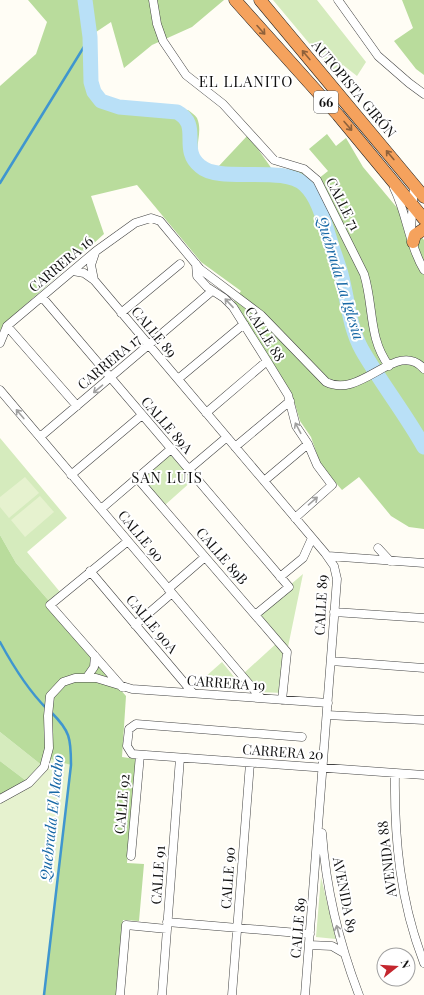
<svg xmlns="http://www.w3.org/2000/svg" width="424" height="995" viewBox="0 0 424 995" font-family="'Playfair Display',serif">
	<style>
		.green { fill: #d5ebbd }
		.forest { fill: #b9dc9c }
		.pitch { fill: #e6f2cf }
		.lines { fill: none; stroke-linecap: round; stroke-linejoin: round }
		.stream { stroke: #3f96cf; stroke-width: 2.5 }
		.river { stroke: #b9e0f7; stroke-width: 15 }
		.minor-casing { stroke: #444; stroke-width: 9 }
		.highway-casing { stroke: #222; stroke-width: 13 }
		.minor { stroke: #fff; stroke-width: 8 }
		.highway { stroke: #f5a25d; stroke-width: 12 }
		.oneway { stroke: #8e613b }
		.oneway2 { stroke: #a0a0a0 }
		.labels { text-anchor: middle; stroke-width: 4; stroke-linejoin: round; paint-order: stroke }
		.shield { fill: #fff; stroke: #585858; stroke-width: 1 }
		.shield-label { font-size: 13px; font-weight: bold; fill: #111 }
		.street-label { font-size: 14px; fill: #111; stroke: #fff }
		.neighbourhood-label { font-size: 15px; letter-spacing: 1px; fill: #111; stroke: #fff }
		.water-label { font-size: 15px; font-style: italic; fill: #1768a6; stroke: #fff }
	</style>
	<rect width="100%" height="100%" fill="#fffdf5"/>
	<path class="green" d="M273 0H317L366 62 357 76 343 65 334 73Z
		M0 438 67 518 27 552 60 592 49 601 16 563 0 535Z
		M169 452 193 480 165 505 140 477Z
		M303 574 288 647 257 613Z
		M278 642 287 652 283 693 259 692 244 673Z
		M222 662 243 688 195 686Z
		M0 732 44 767 29 783 0 761Z
		M321 877 336 939 316 937Z"/>
	<path class="forest" d="M28 0H224L192 27 152 45 124 68 111 22 96 32 98 85 106 98 121 103 188 110C191 112 195 115 197 118 206 138 183 159 217 168L248 135 272 169 299 170 313 183 328 171 309 149 327 134 336 146 346 138 363 167 424 240V529L409 527 391 516 359 477 342 490 321 466 311 437 300 421 295 404 280 374 234 301 241 291 201 262 137 185 91 196 104 234 3 325 0 331V86L36 54 47 22Z
		M402 0H424V75L416 69 394 41 413 28Z
		M0 535 16 563 49 601 45 605 126 696 122 757 136 759 127 863 144 864 139 921 123 920 117 995H0V761L29 783 44 767 0 732Z"/>
	<path class="pitch" d="M25 477 39 493 9 518 0 507V497Z
		M40 496 54 512 25 537 11 520Z
		M48 758 71 765 44 995H0V799L21 788Z"/>
	<g class="lines">
		<path class="stream" d="M0 183 90 37
			M0 642C13 666 28 690 47 709
			M44 995 71 765C71 738 70 731 51 712"/>
		<path class="river" d="M85 0 90 37 91 82 94 92 101 101 119 107 177 112C202 125 179 149 200 166 219 184 284 164 305 185 319 198 324 222 330 240 333 251 338 263 341 274 348 300 349 326 362 350 381 383 405 413 424 447"/>
		<defs>
			<path id="minor" d="M153 0 157 24 163 41 186 75 223 104 274 160 304 169 317 180 364 274C374 306 368 338 389 366
				M338 0 378 56 409 83 424 94
				M394 188C407 214 409 245 424 270
				M411 229 414 186
				M196 264 197 276 207 287 224 298 233 307 267 361 288 395 296 426 308 444 317 465 332 485 295 518
				M73 271 84 273 94 280 325 553 334 566 337 579 305 995
				M94 280 91 265 95 253
				M42 297 289 587 255 615
				M121 313 180 264
				M7 326 77 406
				M0 343 7 326 96 251 135 223 151 218 160 221 200 269 261 315 326 382C362 400 397 338 424 369
				M178 379 244 324
				M0 390 261 698
				M206 413 267 361
				M40 437 212 291
				M235 447 290 401
				M188 470 227 437
				M71 475 142 415
				M137 478 287 652 282 700
				M264 481 308 444
				M101 509 171 449
				M378 548 390 561
				M328 556 424 563
				M90 571 193 693
				M280 577 303 558 312 538
				M168 589 205 557
				M334 612 424 618
				M135 625 172 593
				M331 661 424 668
				M87 677 94 667 95 656
				M122 687 50 605 128 541
				M327 715 424 720
				M302 737 136 724 129 729 127 746 132 754 424 775
				M395 773C394 838 400 902 424 963
				M0 799 29 783 44 767 49 748 48 716 50 696 63 682 75 678H96L132 689 328 703
				M322 833C326 889 339 943 359 995
				M131 856 140 755
				M167 922 310 934
				M309 945 332 946 344 953
				M120 995 126 925 167 929
				M162 995 180 758
				M232 995 250 763"/>
			<path id="highway" d="M235 0 338 115 424 219
				M260 0 424 197
				M413 242 415 235 424 229"/>
		</defs>
		<use href="#minor" class="minor-casing"/>
		<use href="#highway" class="highway-casing"/>
		<use href="#minor" class="minor"/>
		<use href="#highway" class="highway"/>
	</g>
	<defs><path id="oneway-shaft" d="M-6 0H5M1.5-3L5.5 0L1.5 3" fill="none" stroke-width="1.6" stroke-linecap="round" stroke-linejoin="round"/></defs>
	<g class="oneway">
		<use href="#oneway-shaft" transform="translate(261 30) rotate(48)"/>
		<use href="#oneway-shaft" transform="translate(306 55) rotate(-130)"/>
		<use href="#oneway-shaft" transform="translate(348 126) rotate(49)"/>
		<use href="#oneway-shaft" transform="translate(390 155) rotate(-130)"/>
	</g>
	<g class="oneway2">
		<use href="#oneway-shaft" transform="translate(229 303) rotate(-133)"/>
		<use href="#oneway-shaft" transform="translate(98 389) rotate(140)"/>
		<use href="#oneway-shaft" transform="translate(20 414) rotate(-130)"/>
		<use href="#oneway-shaft" transform="translate(298 428) rotate(-118)"/>
		<use href="#oneway-shaft" transform="translate(313 501) rotate(-41)"/>
		<use href="#oneway-shaft" transform="translate(338 931) rotate(-105)"/>
	</g>
	<g class="labels">
		<rect class="shield" x="314" y="91" width="24" height="22" rx="3"/>
		<g class="shield-label">
			<text x="326" y="107">66</text>
		</g>
		<g class="street-label">
			<text transform="translate(354 89) rotate(50)" y="5">AUTOPISTA GIRÓN</text>
			<text transform="translate(343 204) rotate(63)" y="5">CALLE 71</text>
			<text transform="translate(61 264) rotate(-40)" y="5">CARRERA 16</text>
			<text transform="translate(154 332) rotate(50)" y="5">CALLE 89</text>
			<text transform="translate(265 334) rotate(58)" y="5">CALLE 88</text>
			<text transform="translate(109 362) rotate(-40)" y="5">CARRERA 17</text>
			<text transform="translate(167 425) rotate(49)" y="5">CALLE 89A</text>
			<text transform="translate(141 536) rotate(50)" y="5">CALLE 90</text>
			<text transform="translate(222 556) rotate(49)" y="5">CALLE 89B</text>
			<text transform="translate(321 605) rotate(-87)" y="5">CALLE 89</text>
			<text transform="translate(152 624) rotate(50)" y="5">CALLE 90A</text>
			<text transform="translate(226 683) rotate(4)" y="5">CARRERA 19</text>
			<text transform="translate(283 752) rotate(4)" y="5">CARRERA 20</text>
			<text transform="translate(122 804) rotate(-85)" y="5">CALLE 92</text>
			<text transform="translate(387 859) rotate(-97)" y="5">AVENIDA 88</text>
			<text transform="translate(158 875) rotate(-86)" y="5">CALLE 91</text>
			<text transform="translate(228 878) rotate(-86)" y="5">CALLE 90</text>
			<text transform="translate(345 895) rotate(79)" y="5">AVENIDA 89</text>
			<text transform="translate(298 928) rotate(-85)" y="5">CALLE 89</text>
		</g>
		<g class="neighbourhood-label">
			<text x="246" y="87">EL LLANITO</text>
			<text x="167" y="483">SAN LUIS</text>
		</g>
		<g class="water-label">
			<text transform="translate(340 278) rotate(73)" y="5">Quebrada La Iglesia</text>
			<text transform="translate(52 818) rotate(-84)" y="5">Quebrada El Macho</text>
		</g>
	</g>
	<g transform="translate(396 967) rotate(73)"><circle r="19" fill="#ffffff" stroke="#a0a0a0"/>
	<path d="M0-3L7 15L0 10L-7 15Z" fill="#c4262e"/>
	<text y="-6" font-size="11" font-weight="bold" text-anchor="middle" fill="#111111">N</text>
	</g>
</svg>
